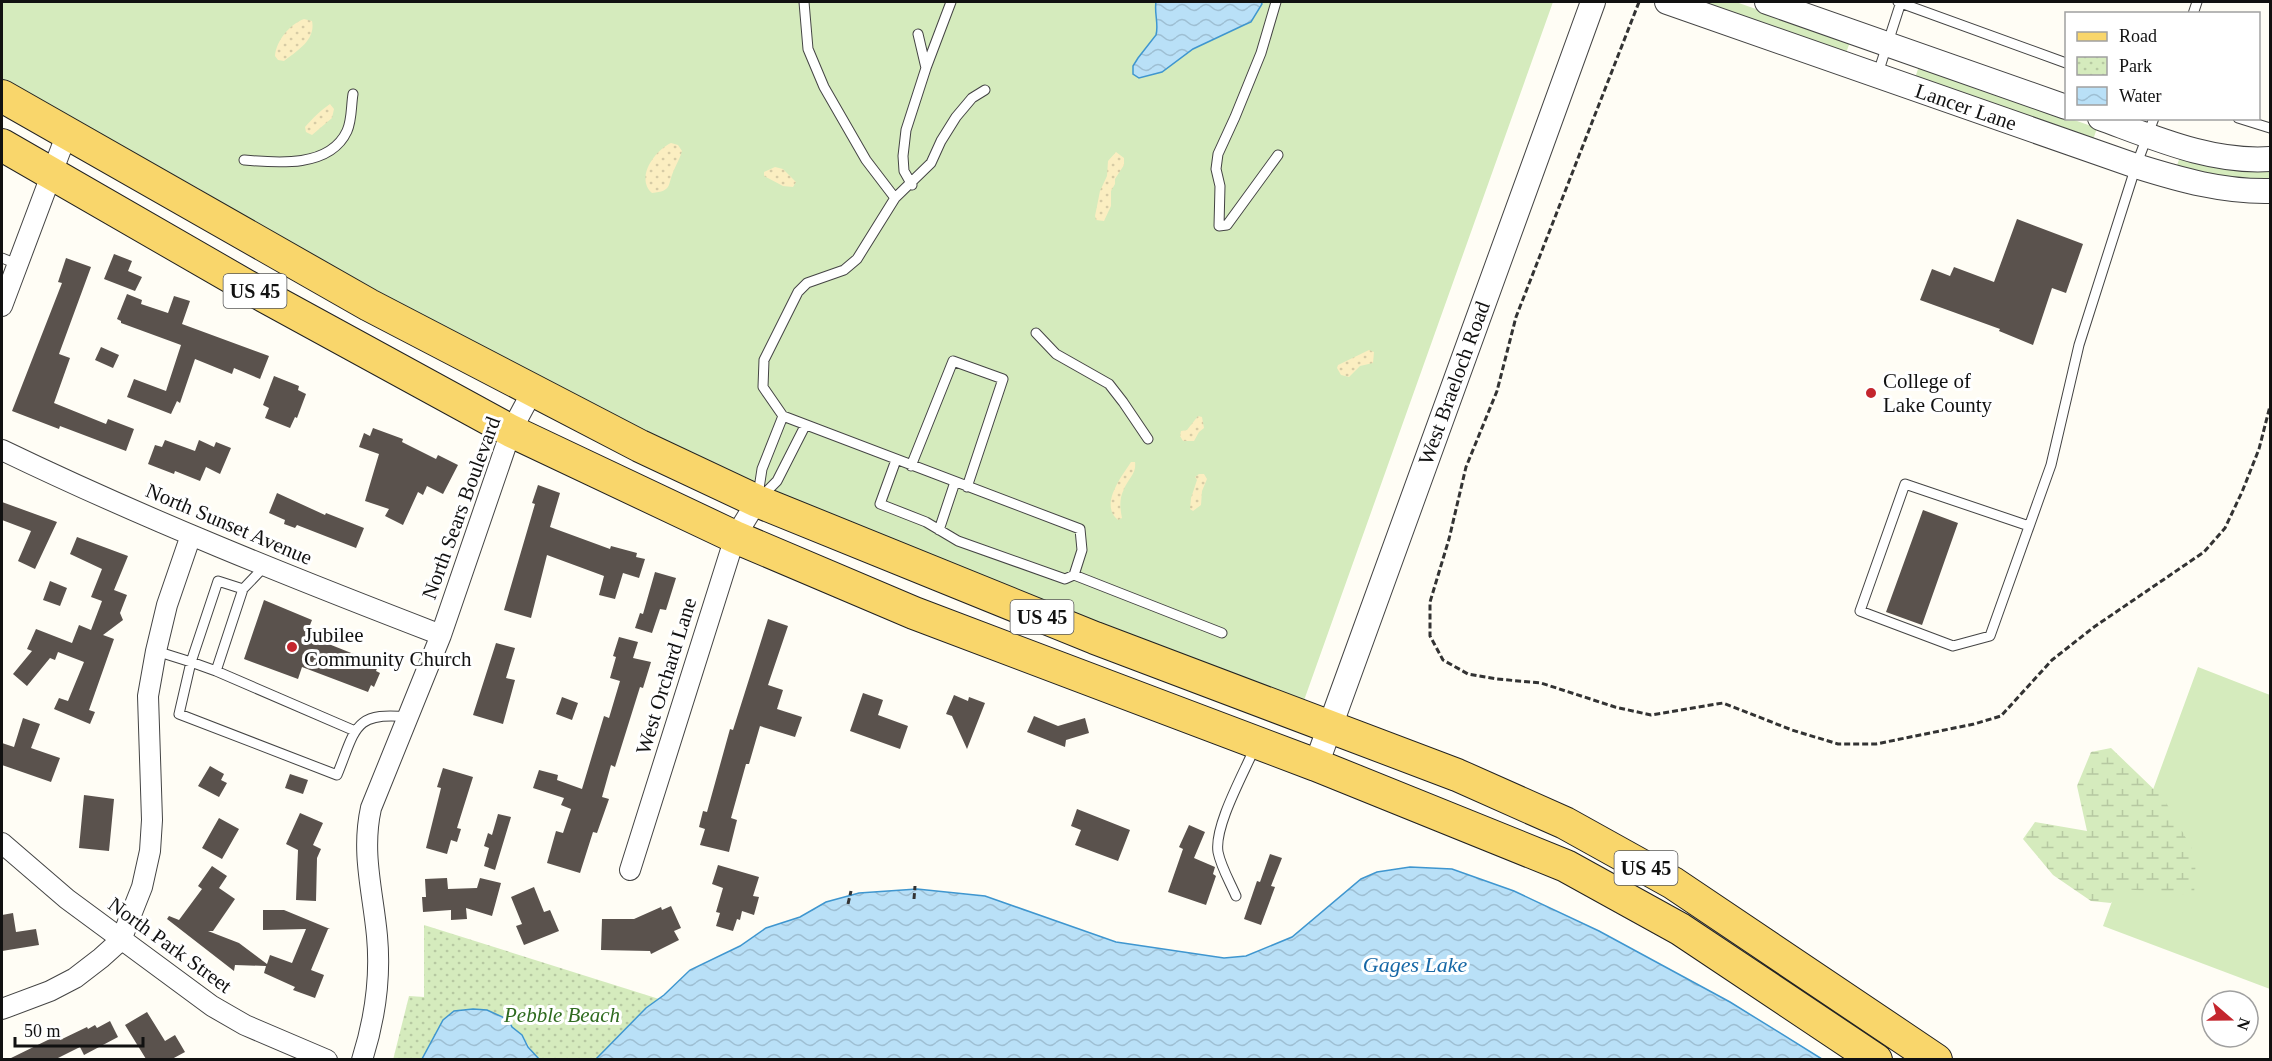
<svg xmlns="http://www.w3.org/2000/svg" width="2272" height="1061" viewBox="0 0 2272 1061" font-family="'Times New Roman',serif">
	<style>
		.grass { fill: #d5ebbd }
		.wetland { fill: url(#wetland-marsh) }
		.sand { fill: url(#sand-dots) }
		.park { fill: url(#park-dots) }
		.water { fill: url(#water-waves); stroke: #3f96cf; stroke-width: 1.5 }
		.building { fill: #5a524d }
		.lines { fill: none; stroke-linecap: round; stroke-linejoin: round }
		.service-casing { stroke: #444; stroke-width: 11 }
		.minor-casing { stroke: #444; stroke-width: 22 }
		.tertiary-casing { stroke: #444; stroke-width: 26 }
		.primary-casing { stroke: #222; stroke-width: 34 }
		.path { stroke: #333; stroke-width: 3; stroke-dasharray: 6 3; stroke-linecap: butt }
		.service { stroke: #fff; stroke-width: 9 }
		.minor { stroke: #fff; stroke-width: 20 }
		.tertiary { stroke: #fff; stroke-width: 24 }
		.primary { stroke: #f9d66b; stroke-width: 32 }
		.poi-dot { fill: #c4262e; stroke: #fff; stroke-width: 2 }
		.labels { text-anchor: middle; stroke-width: 6; stroke-linejoin: round; paint-order: stroke }
		.shield { fill: #fff; stroke: #585858; stroke-width: 1.5 }
		.shield-label { font-size: 20px; font-weight: bold; fill: #111 }
		.street-label { font-size: 21px; fill: #111; stroke: #fff }
		.poi-label { font-size: 21px; fill: #111; stroke: #fff; text-anchor: start }
		.park-label { font-size: 21px; font-style: italic; fill: #2f6b1f; stroke: #fff }
		.water-label { font-size: 22px; font-style: italic; fill: #1768a6; stroke: #fff }
	</style>
	<defs>
		<pattern id="wetland-marsh" width="20" height="14" patternUnits="userSpaceOnUse" patternTransform="scale(1.5)"><rect width="20" height="14" fill="#d5ebbd"/><path d="M1 5h8M5 5V1M11 12h8M15 12V8" fill="none" stroke="#b6c8a1"/></pattern>
		<pattern id="sand-dots" width="8" height="8" patternUnits="userSpaceOnUse" patternTransform="scale(1.5)"><rect width="8" height="8" fill="#fbeec1"/><path d="M2 2h.1M6 6h.1" fill="none" stroke="#d6cba5" stroke-width="1.8" stroke-linecap="round"/></pattern>
		<pattern id="park-dots" width="8" height="8" patternUnits="userSpaceOnUse" patternTransform="scale(1.5)"><rect width="8" height="8" fill="#d5ebbd"/><path d="M2 2h.1M6 6h.1" fill="none" stroke="#b6c8a1" stroke-width="1.8" stroke-linecap="round"/></pattern>
		<pattern id="water-waves" width="16" height="10" patternUnits="userSpaceOnUse" patternTransform="scale(1.5)"><rect width="16" height="10" fill="#b9e0f7"/><path d="M0 5q4-4 8 0t8 0" fill="none" stroke="#9ebfd3"/></pattern>
	</defs>
	<rect width="100%" height="100%" fill="#fffdf5"/>
	<path class="grass" d="M2 2H1553L1302 706 741 492 508 378 198 188 2 82Z
		M1699 2H1736L1850 42 1846 53Z
		M1919 66 2097 128 2093 140 1915 78Z
		M2180 157 2270 169V182L2255 181 2176 168Z
		M2198 667 2270 695V989L2103 926Z"/>
	<path class="wetland" d="M2111 748 2164 799 2196 856 2194 895 2123 889 2111 903 2091 901 2053 875 2023 839 2035 822 2087 831 2077 786 2091 752Z"/>
	<path class="sand" d="M304 19 312 21C316 40 297 51 284 61L278 60 275 56C276 41 290 24 304 19Z
		M330 104 334 109 332 118 312 135 306 132 305 127C312 119 321 110 330 104Z
		M671 143 678 145 682 151C680 158 677 163 674 170 667 185 673 191 652 193 635 178 655 150 671 143Z
		M1116 152 1124 158V165L1115 179V184L1111 191V206L1104 221 1096 220 1095 216 1100 191 1107 176 1108 161Z
		M775 167 783 169 796 182 793 187 783 186 764 176V172Z
		M1369 350 1374 352 1373 363 1360 366 1349 377 1341 375 1337 368 1338 365Z
		M1198 416 1202 417 1204 428 1199 432 1194 441H1183L1180 436 1181 431 1187 430Z
		M1131 462H1135C1137 473 1128 479 1124 489 1119 499 1120 508 1122 518L1118 520C1099 505 1122 476 1131 462Z
		M1199 474H1204L1207 479 1202 491 1201 505 1193 511 1190 509 1191 498 1197 480 1195 477Z"/>
	<path class="park" d="M424 925 659 999 646 1008 596 1059H539C532 1052 528 1045 523 1036 520 1032 515 1031 512 1027 492 1003 470 1014 443 1020L422 1059 393 1060 409 996 424 997Z"/>
	<path class="water" d="M1156 2H1261L1262 4 1251 22 1244 25 1193 49 1162 72 1139 78 1133 74V66L1138 58 1156 35C1159 24 1154 13 1156 2Z
		M1410 867 1452 869 1514 891 1599 931 1730 1002 1822 1059H596L646 1008 664 995 690 970 740 946 766 928 800 917 826 902 859 893 917 889 985 896 1116 942 1224 958 1246 956 1292 937 1361 879 1377 872Z
		M473 1009 487 1010 509 1020 512 1027 522 1035 528 1047 539 1059H422L443 1020 454 1011Z"/>
	<path class="building" d="M2017 219 2083 244 2066 293 2052 288 2033 345 1999 331 2000 329 1920 300 1932 269 1950 276 1954 267 1994 282Z
		M114 254 132 261 128 271 142 277 135 291 104 279Z
		M66 258 91 267 59 354 70 358 54 403 106 424 108 419 134 429 126 451 60 426 59 429 12 411 62 283 58 282Z
		M127 294 142 300 141 304 168 313 174 296 190 301 182 324 269 356 260 379 234 368 232 374 195 359 180 403 177 401 171 414 127 397 134 379 166 391 181 345 121 323V321L117 319Z
		M101 347 119 355 113 368 95 360Z
		M274 376 299 386 298 390 306 394 297 418 295 417 290 428 265 418 269 408 263 405Z
		M373 428 403 439 402 442 436 459 438 455 458 465 443 494 427 486 423 495 418 492 403 525 385 516 389 509 365 501 379 454 359 447 364 433 370 436Z
		M165 440 195 451 199 440 214 447 216 442 231 448 220 474 206 467 200 481 175 471 174 474 148 464 155 445 162 447Z
		M538 485 560 493 550 527 610 549 611 546 637 553 636 557 645 559 639 578 623 573 615 599 599 595 604 576 547 555 531 618 504 610 535 504 532 503Z
		M277 493 325 515 326 513 364 528 356 548 297 525 295 528 284 524 285 520 269 513Z
		M2 502 57 522 35 569 18 561 31 531 2 520Z
		M1923 510 1958 523 1922 625 1886 612Z
		M77 537 128 556 114 590 127 595 120 613 123 620 103 635 114 639 89 710 95 712 90 724 54 709 59 698 68 701 84 662 58 652 55 660 50 658 27 686 13 674 32 651 27 649 36 629 72 643 79 625 91 630 102 601 91 597 102 569 70 554Z
		M655 572 676 578 666 610 660 609 652 633 635 628 640 613 643 614Z
		M50 581 67 588 60 606 43 600Z
		M264 600 312 620 306 635 379 664 376 671 380 673 374 687 371 685 368 692 302 667 298 679 244 659Z
		M768 619 788 626 768 685 783 690 777 709 802 717 795 737 760 726 749 764H746L731 818 737 820 729 852 700 845 705 829 699 827 703 811 707 812 730 729 733 730Z
		M619 637 638 642 633 658 651 662 643 688 640 687 615 767 611 765 602 797 609 799 597 833 593 832 580 873 547 863 556 831 563 833 571 809 561 805 564 798 533 788 539 770 558 775 557 780 582 789 604 716 609 718 620 681 610 678 616 657 613 656Z
		M496 643 515 648 506 678 515 680 503 724 473 715Z
		M863 693 883 700 878 715 908 726 900 749 850 731Z
		M954 695 968 701 969 697 985 703 967 749 952 716 946 714Z
		M562 697 578 703 572 720 556 714Z
		M1034 716 1058 726 1085 718 1089 733 1066 740 1065 747 1027 732Z
		M23 718 40 724 31 748 60 758 51 782 2 765V743L14 747Z
		M210 766 224 774 221 780 227 783 219 797 198 786Z
		M443 768 473 777 457 828 461 829 457 842 451 840 447 854 426 848 441 788 437 787Z
		M290 774 308 780 303 794 285 788Z
		M84 795 114 799 109 851 79 848Z
		M1077 809 1130 830 1118 861 1075 845 1081 830 1071 826Z
		M300 813 323 823 313 845 321 849 317 858 316 901 296 900 298 850 286 844Z
		M498 814 511 817 495 870 484 866 489 848 484 846 488 833 492 835Z
		M219 818 239 829 222 859 202 848Z
		M1189 825 1205 832 1194 858 1215 867 1213 874 1216 876 1206 905 1168 892 1183 849 1179 847Z
		M1270 854 1282 858 1271 886 1275 887 1261 925 1244 919 1257 881 1260 882Z
		M718 865 759 877 753 896 759 897 754 915 742 911 740 920 737 919 733 931 716 926 720 913 716 912 723 888 712 884Z
		M212 866 227 876 219 888 235 899 213 931H208L239 943 267 964 270 955 292 963 306 929 263 930V910H284L330 929H328L311 970 324 975 315 998 293 990 295 987 264 973 266 966 235 965 234 971 167 919 169 916 179 920 202 889 198 886Z
		M447 878 448 889 477 888 480 878 501 883 492 916 466 908 467 919 451 920V910L423 912 422 897H426L425 879Z
		M534 887 544 912 550 910 559 931 524 945 516 926 522 924 511 897Z
		M671 906 681 928 674 931 679 940 651 954 650 951 601 950 602 919H634L661 907 662 910Z
		M13 913 16 932 36 929 39 945 2 951V915Z
		M147 1012 165 1041 175 1035 185 1052 172 1059H146L125 1025Z
		M110 1021 118 1037 84 1055 80 1047 56 1059H9L58 1035 60 1040 87 1027 88 1029 95 1025 97 1028Z"/>
	<g class="lines">
		<defs>
			<path id="service" d="M804 2 808 49 824 87 866 160 895 198
				M1276 2 1261 53 1235 117 1218 154 1216 169 1220 186 1219 226 1227 225 1278 155
				M1898 2 2066 63
				M2193 14 2197 2
				M926 68 951 2
				M1878 73 1901 2
				M985 90 972 98 956 117 941 141 931 163 895 198 857 259 844 270 807 283 798 292 764 360 763 387 783 416 1080 529 1082 550 1074 575 1222 633
				M2238 118 2270 128
				M244 160C277 163 330 168 347 131 352 120 351 106 353 94
				M912 185 904 171 903 156 906 130 926 68 918 34
				M2 258 17 264
				M1036 333 1056 354 1109 384 1123 402 1148 439
				M896 460 880 504 926 522 958 541 1065 579 1074 575
				M911 466 953 361 1003 379 967 487
				M758 495 762 469 783 416
				M761 497 777 481 805 426
				M2029 526 1905 484 1860 611 1953 646 1990 636 2051 465 2079 345 2136 166 2154 118
				M939 530 955 482
				M156 651 191 662 218 581 243 589 265 566
				M216 671 243 589
				M355 731 216 671 191 662 179 714 337 775C356 729 353 711 408 717
				M1236 896C1230 882 1221 867 1218 852 1214 826 1244 773 1255 747"/>
			<path id="minor" d="M2 306 67 133
				M2 450C145 519 293 578 441 635
				M2 843 67 899 212 1006 245 1025 327 1060
				M630 870 735 537 757 501
				M2 1009 50 991 75 978 101 958 121 940 142 887 150 851 152 820 148 696 156 651 167 605 191 535
				M362 1060C375 1019 381 979 377 936 373 892 361 853 371 808L441 635 511 431 533 390"/>
			<path id="tertiary" d="M1667 2 2136 166C2181 180 2223 192 2270 191
				M1767 2 2066 107
				M2100 118C2155 138 2211 163 2270 159
				M1316 765 1593 2"/>
			<path id="primary" d="M2 96 369 305 640 446 757 501 1095 638 1457 775 1565 823 1673 883 1936 1060
				M2 145 264 296 511 431 735 537 914 613 1316 765 1566 866 1680 929 1876 1060"/>
		</defs>
		<use href="#service" class="service-casing"/>
		<use href="#minor" class="minor-casing"/>
		<use href="#tertiary" class="tertiary-casing"/>
		<use href="#primary" class="primary-casing"/>
		<path class="path" d="M1639 2 1516 317 1497 391 1466 467 1449 539 1430 602V636L1443 660 1468 674 1497 679 1541 683 1615 707 1651 715 1723 703 1792 730 1838 744H1876L1974 724 2001 716 2052 660 2094 627 2204 552 2225 528 2242 492 2259 449 2270 406
			M914 899 915 886
			M848 904 851 891"/>
		<use href="#service" class="service"/>
		<use href="#minor" class="minor"/>
		<use href="#tertiary" class="tertiary"/>
		<use href="#primary" class="primary"/>
	</g>
	<g class="poi-dot">
		<circle cx="1871" cy="393" r="6"/>
		<circle cx="292" cy="647" r="6"/>
	</g>
	<g class="labels">
		<g class="shield">
			<rect x="223.5" y="274" width="63" height="34" rx="4.5"/>
			<rect x="1010.5" y="600" width="63" height="34" rx="4.5"/>
			<rect x="1614.5" y="851" width="63" height="34" rx="4.5"/>
		</g>
		<g class="shield-label">
			<text x="255" y="298">US 45</text>
			<text x="1042" y="624">US 45</text>
			<text x="1646" y="875">US 45</text>
		</g>
		<g class="street-label">
			<text transform="translate(1966 107) rotate(19)" y="7">Lancer Lane</text>
			<text transform="translate(1454 383) rotate(-70)" y="7">West Braeloch Road</text>
			<text transform="translate(461 508) rotate(-70)" y="7">North Sears Boulevard</text>
			<text transform="translate(229 524) rotate(23)" y="7">North Sunset Avenue</text>
			<text transform="translate(666 676) rotate(-73)" y="7">West Orchard Lane</text>
			<text transform="translate(170 945) rotate(36)" y="7">North Park Street</text>
		</g>
		<g class="poi-label">
			<text x="1883" y="388">College of<tspan x="1883" dy="24">Lake County</tspan></text>
			<text x="304" y="642">Jubilee<tspan x="304" dy="24">Community Church</tspan></text>
		</g>
		<g class="park-label">
			<text x="562" y="1022">Pebble Beach</text>
		</g>
		<g class="water-label">
			<text x="1415" y="972">Gages Lake</text>
		</g>
	</g>
	<rect width="2272" height="1061" fill="none" stroke="#111111" stroke-width="6"/>
	<rect x="2065" y="12" width="195" height="108" fill="#ffffff" stroke="#a0a0a0" stroke-width="1.5"/>
	<rect x="2077" y="32" width="30" height="9" fill="#f9d66b" stroke="#a0a0a0" stroke-width="1.5"/>
	<text x="2119" y="42" font-size="18" fill="#111111">Road</text>
	<rect x="2077" y="57" width="30" height="18" fill="url(#park-dots)" stroke="#a0a0a0" stroke-width="1.5"/>
	<text x="2119" y="72" font-size="18" fill="#111111">Park</text>
	<rect x="2077" y="87" width="30" height="18" fill="url(#water-waves)" stroke="#a0a0a0" stroke-width="1.5"/>
	<text x="2119" y="102" font-size="18" fill="#111111">Water</text>
	<g transform="translate(2230 1019) rotate(110)"><circle r="28" fill="#ffffff" stroke="#a0a0a0" stroke-width="1.5"/>
	<path d="M0-4.5L10 22L0 15L-10 22Z" fill="#c4262e"/>
	<text y="-9" font-size="16" font-weight="bold" text-anchor="middle" fill="#111111">N</text>
	</g>
	<path d="M15 1037v9h128v-9" fill="none" stroke="#111111" stroke-width="3"/>
	<text x="24" y="1037" font-size="18" fill="#111111" stroke="#ffffff" stroke-width="4.5" paint-order="stroke">50 m</text>
</svg>
